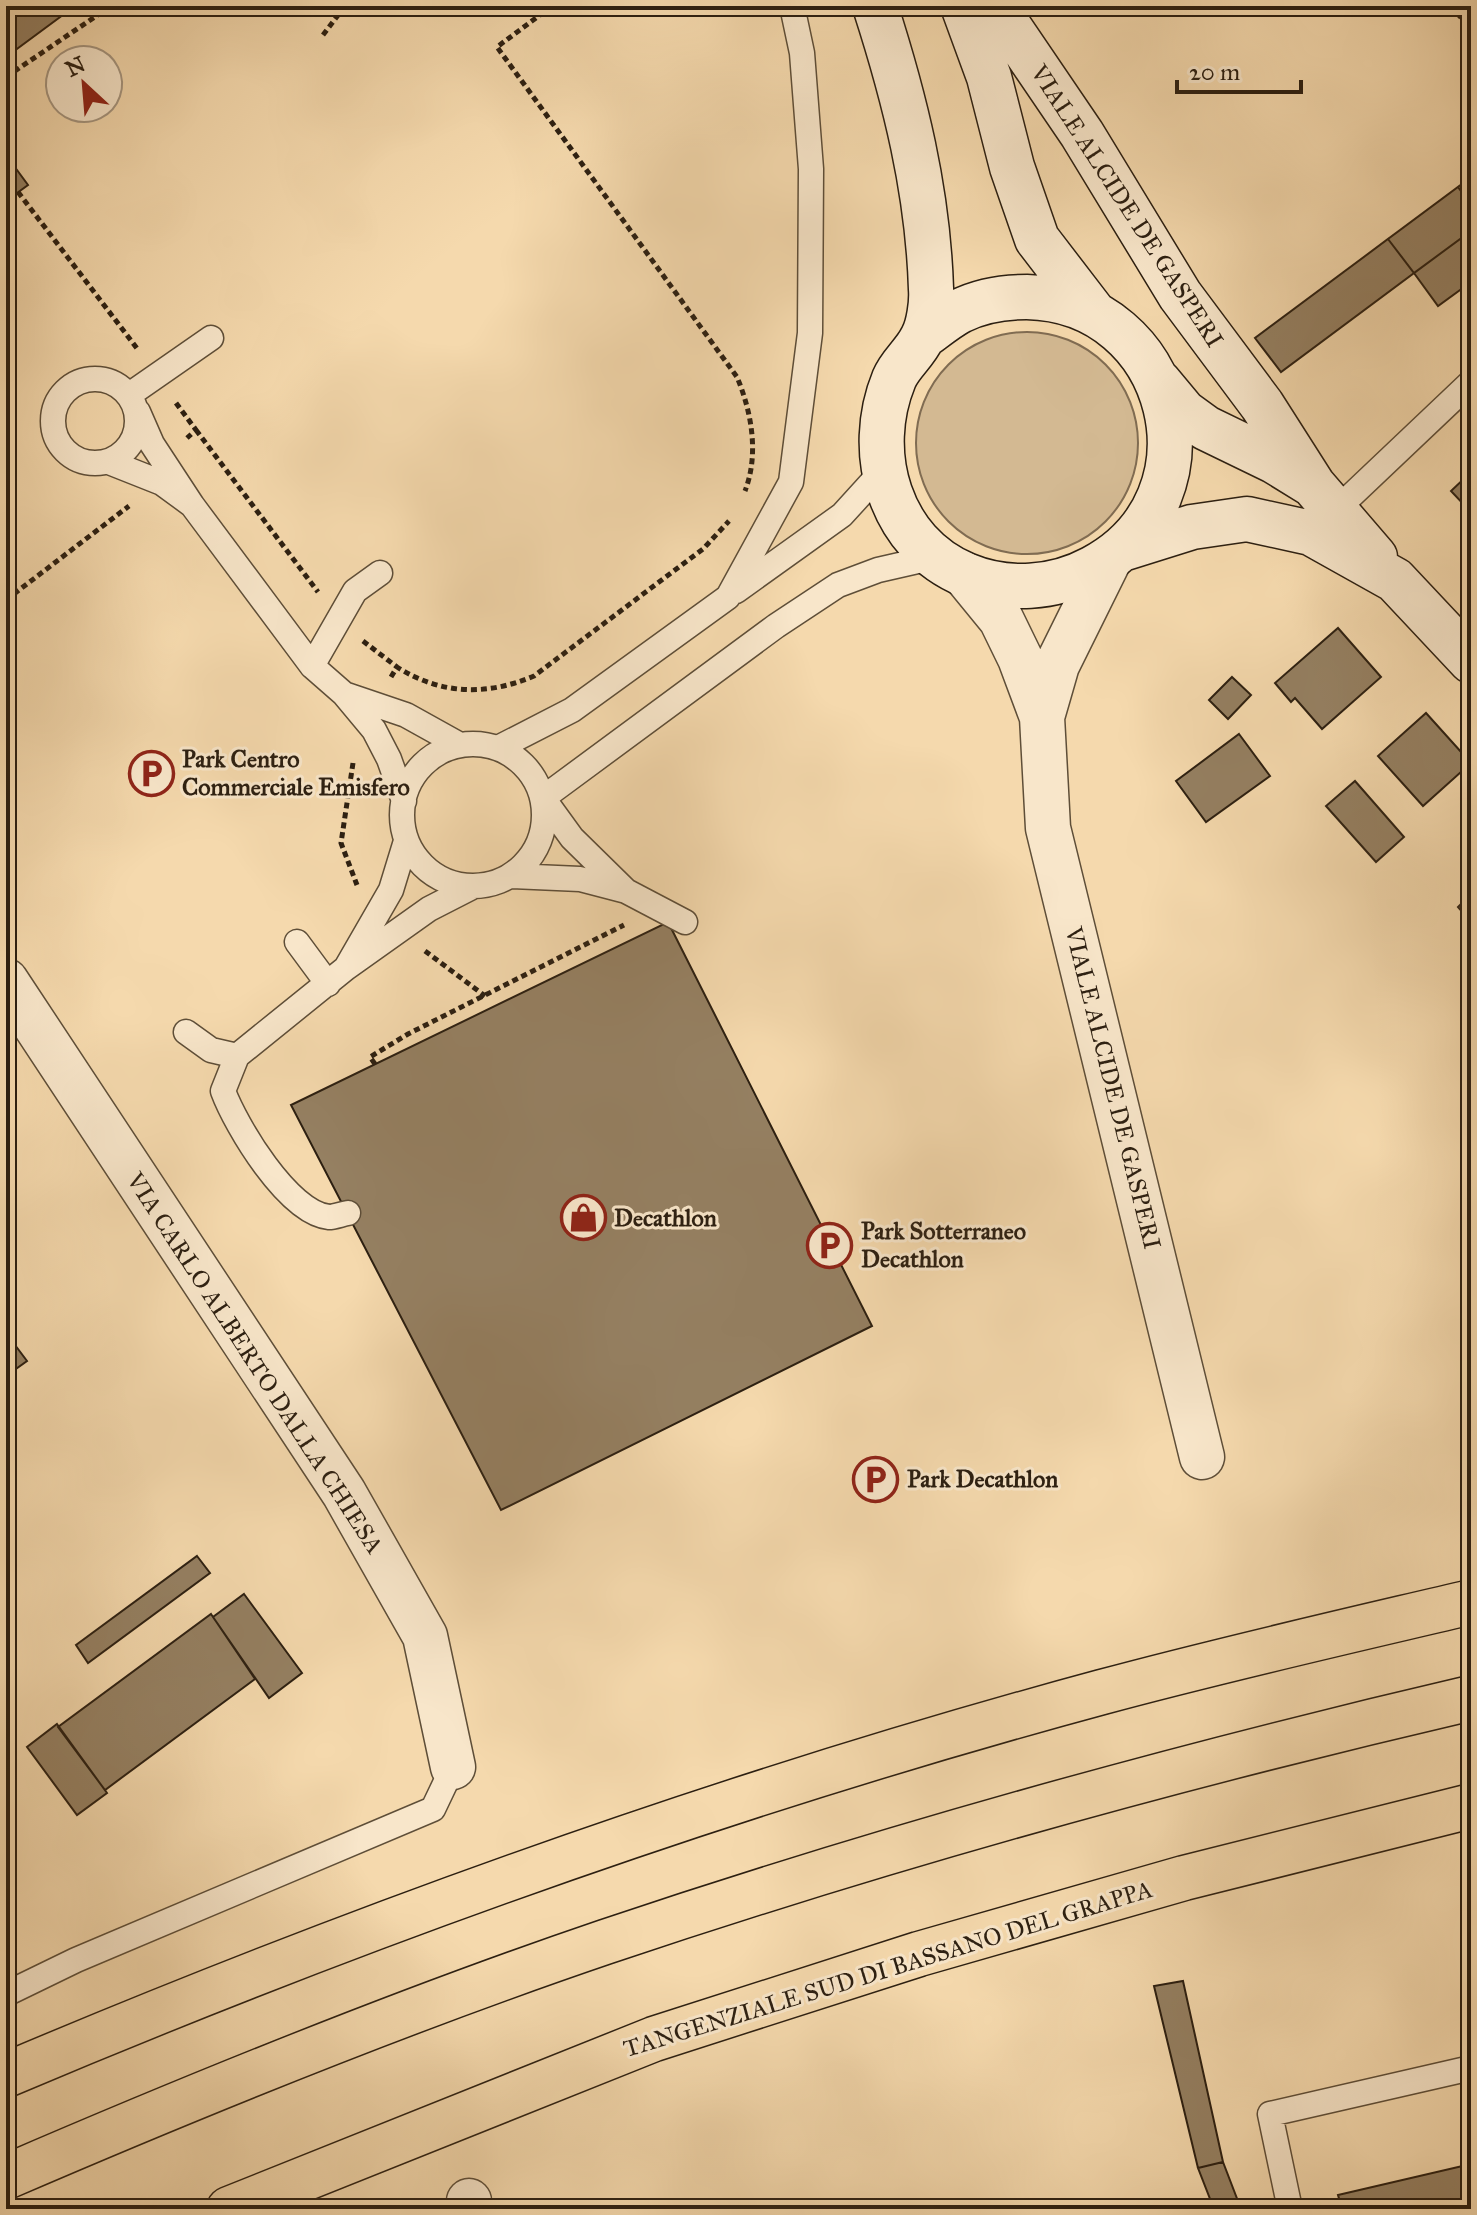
<svg xmlns="http://www.w3.org/2000/svg" width="1477" height="2215" viewBox="0 0 1477 2215" font-family="'IM FELL Great Primer',serif">
	<style>
		.green { fill: #d3b992; stroke: #806c52; stroke-width: 2 }
		.building { fill: #958062; stroke: #2c1f11; stroke-width: 2 }
		.lines { fill: none; stroke-linecap: round; stroke-linejoin: round }
		.service-casing { stroke: #5e4e38; stroke-width: 27 }
		.minor-casing { stroke: #5e4e38; stroke-width: 47 }
		.secondary-casing { stroke: #2c1f11; stroke-width: 47 }
		.primary-casing { stroke: #2c1f11; stroke-width: 47 }
		.motorway-casing { stroke: #2c1f11; stroke-width: 47 }
		.path { stroke: #2c1f11; stroke-width: 5; stroke-dasharray: 6 4; stroke-linecap: butt }
		.service { stroke: #f8e6ca; stroke-width: 24 }
		.minor { stroke: #f8e6ca; stroke-width: 44 }
		.secondary { stroke: #f8e6ca; stroke-width: 44 }
		.primary { stroke: #f5d9ad; stroke-width: 44 }
		.motorway { stroke: #f5d9ad; stroke-width: 44 }
		.labels { text-anchor: middle; stroke-width: 6; stroke-linejoin: round; paint-order: stroke }
		.street-label { font-size: 24px; fill: #2c1f11; stroke: #f8e6ca }
		.poi-label { font-size: 24px; font-weight: bold; fill: #2c1f11; stroke: #f8e6ca; text-anchor: start }
	</style>
	<rect width="100%" height="100%" fill="#f5d9ad"/>
	<filter id="stains"><feTurbulence type="fractalNoise" baseFrequency=".0025" numOctaves="4"/><feColorMatrix values="0 0 0 0 .2 0 0 0 0 .09 0 0 0 0 .02 0 0 0 .5 -.17"/></filter>
	<radialGradient id="worn" r=".72"><stop offset=".6" stop-color="#630" stop-opacity="0"/><stop offset="1" stop-color="#630" stop-opacity=".3"/></radialGradient>
	<path class="green" d="M916 443a111 111 0 1 1 222 0a111 111 0 1 1-222 0Z"/>
	<path class="building" d="M6 6H75L6 57Z
		M6 155 28 185 6 201Z
		M1471 177V205L1458 187Z
		M1458 187 1471 205V231L1414 273 1388 239Z
		M1471 231V282L1438 306 1414 273Z
		M1388 239 1414 273 1281 372 1255 338Z
		M1471 472V503L1466 507 1451 491Z
		M1338 628 1381 677 1322 729 1295 698 1291 702 1275 683Z
		M1232 677 1251 695 1228 719 1209 700Z
		M1426 713 1471 763 1423 806 1378 756Z
		M1239 734 1270 776 1206 822 1176 781Z
		M1355 781 1404 837 1376 862 1326 806Z
		M1471 894V922L1458 907Z
		M668 922 872 1326 501 1510 291 1105Z
		M6 1333 27 1361 6 1376Z
		M197 1556 210 1573 88 1663 76 1645Z
		M244 1594 302 1673 269 1698 213 1617Z
		M211 1614 255 1679 105 1790 58 1727Z
		M57 1724 107 1793 77 1815 27 1747Z
		M1183 1981 1223 2162 1198 2168 1154 1986Z
		M1223 2162 1241 2209H1214L1198 2168Z
		M1471 2164V2209H1342L1338 2195Z"/>
	<g class="lines">
		<defs>
			<path id="service" d="M53 421a42 42 0 1 1 84 0a42 42 0 1 1-84 0Z
				M129 395 211 338
				M109 462 162 483 192 505 152 444 138 412
				M192 505 312 666 344 694 374 730 389 759 404 801
				M1335 511 1471 382
				M736 591 842 515 882 471
				M312 666 355 591 380 573
				M344 694 406 715 460 745
				M402 815a71 71 0 1 1 142 0a71 71 0 1 1-142 0Z
				M498 748 572 710 728 597 791 482 810 333 811 169 802 53 792 6
				M406 841 391 890 346 968 429 909 470 888
				M512 876 580 879 626 891 572 838 543 798 776 626 838 585 878 570 935 557
				M626 891 685 922
				M297 942 328 984
				M346 968 237 1056 223 1091C236 1126 288 1213 329 1217 334 1217 342 1214 348 1213
				M186 1032 211 1050 237 1056
				M6 1994 76 1960 433 1809 453 1767
				M1290 2209 1270 2114 1471 2068"/>
			<path id="minor" d="M965 575 1001 619 1020 658 1042 717 1048 828 1202 1457
				M1042 717 1057 665 1109 560
				M6 981 344 1493 425 1636 453 1767
				M469 2201V2209"/>
			<path id="secondary" d="M875 6C905 99 928 191 931 289 932 302 929 326 922 338 915 353 900 364 894 379 864 452 889 543 966 575 1007 592 1054 589 1093 568 1225 498 1176 300 1027 297 1005 297 980 301 960 311 947 318 935 328 924 336
				M963 6 989 77 1012 167 1037 239 1093 312
				M995 6 1082 134 1180 295 1262 405 1313 485
				M1159 382 1184 412 1206 428 1274 461 1313 485 1375 557
				M1125 548 1192 527 1247 519 1311 533 1395 580 1471 661"/>
			<path id="primary" d="M229 2209 654 2039 919 1954 1184 1878 1471 1806"/>
			<path id="motorway" d="M6 2075C363 1924 728 1793 1102 1692 1224 1659 1348 1631 1471 1602
				M6 2177C203 2092 402 2011 605 1942 890 1846 1179 1766 1471 1698"/>
		</defs>
		<use href="#service" class="service-casing"/>
		<use href="#minor" class="minor-casing"/>
		<use href="#secondary" class="secondary-casing"/>
		<use href="#primary" class="primary-casing"/>
		<use href="#motorway" class="motorway-casing"/>
		<path class="path" d="M552 6 497 47 737 377C752 413 759 455 745 491
			M1450 6 1471 28
			M323 35 345 6
			M6 77 111 6
			M18 192 139 351
			M176 403 196 430 187 438
			M196 430 318 592
			M6 600 129 506
			M363 641 397 667
			M391 677 397 667C441 695 487 696 534 676L703 549 729 521
			M353 763 341 843 357 885
			M425 951 485 996
			M375 1064 370 1057 408 1034 624 925"/>
		<use href="#service" class="service"/>
		<use href="#minor" class="minor"/>
		<use href="#secondary" class="secondary"/>
		<use href="#primary" class="primary"/>
		<use href="#motorway" class="motorway"/>
	</g>
	<defs>
		<symbol id="parking-ring" viewBox="-11 -11 22 22"><circle r="9.5" fill="#f8e6ca" stroke="#8f2418" stroke-width="1.5"/><path d="M-3.5-5.5H1a3.5 3.5 0 0 1 0 7H-1V5.5H-3.5ZM-1-3.4V-.6H.8a1.4 1.4 0 0 0 0-2.8Z" fill="#8f2418"/></symbol>
		<symbol id="shop-ring" viewBox="-11 -11 22 22"><circle r="9.5" fill="#f8e6ca" stroke="#8f2418" stroke-width="1.5"/><path d="M-5-2.5h2.3a2.7 3.5 0 0 1 5.4 0H5L5.5 6h-11ZM-1.5-2.5h3a1.5 2.3 0 0 0-3 0Z" fill="#8f2418"/></symbol>
	</defs>
	<g fill-rule="evenodd">
		<use href="#parking-ring" x="126" y="748" width="51" height="51"/>
		<use href="#shop-ring" x="558" y="1192" width="51" height="51"/>
		<use href="#parking-ring" x="804" y="1220" width="51" height="51"/>
		<use href="#parking-ring" x="850" y="1454" width="51" height="51"/>
	</g>
	<g class="labels">
		<g class="street-label">
			<text transform="translate(1127 206) rotate(57)" y="8">VIALE ALCIDE DE GASPERI</text>
			<text transform="translate(1113 1088) rotate(76)" y="8">VIALE ALCIDE DE GASPERI</text>
			<text transform="translate(255 1363) rotate(57)" y="8">VIA CARLO ALBERTO DALLA CHIESA</text>
			<text transform="translate(888 1969) rotate(-17)" y="8">TANGENZIALE SUD DI BASSANO DEL GRAPPA</text>
		</g>
		<g class="poi-label">
			<text x="182" y="767">Park Centro<tspan x="182" dy="28">Commerciale Emisfero</tspan></text>
			<text x="614" y="1226">Decathlon</text>
			<text x="861" y="1239">Park Sotterraneo<tspan x="861" dy="28">Decathlon</tspan></text>
			<text x="907" y="1487">Park Decathlon</text>
		</g>
	</g>
	<rect width="1477" height="2215" fill="none" stroke="#f5d9ad" stroke-width="32"/>
	<rect x="8" y="8" width="1461" height="2199" fill="none" stroke="#2c1f11" stroke-width="4"/>
	<rect x="16" y="16" width="1445" height="2183" fill="none" stroke="#2c1f11" stroke-width="2"/>
	<g transform="translate(84 84) rotate(334)"><circle r="38" fill="#f8e6ca" stroke="#a69680" stroke-width="2"/>
	<path d="M0-6L14 30L0 20L-14 30Z" fill="#8f2418"/>
	<text y="-12" font-size="22" font-weight="bold" text-anchor="middle" fill="#2c1f11">N</text>
	</g>
	<path d="M1177 80v12h124v-12" fill="none" stroke="#2c1f11" stroke-width="4"/>
	<text x="1189" y="80" font-size="24" fill="#2c1f11" stroke="#f8e6ca" stroke-width="6" paint-order="stroke">20 m</text>
	<rect width="100%" height="100%" filter="url(#stains)"/>
	<rect width="100%" height="100%" fill="url(#worn)"/>
</svg>
